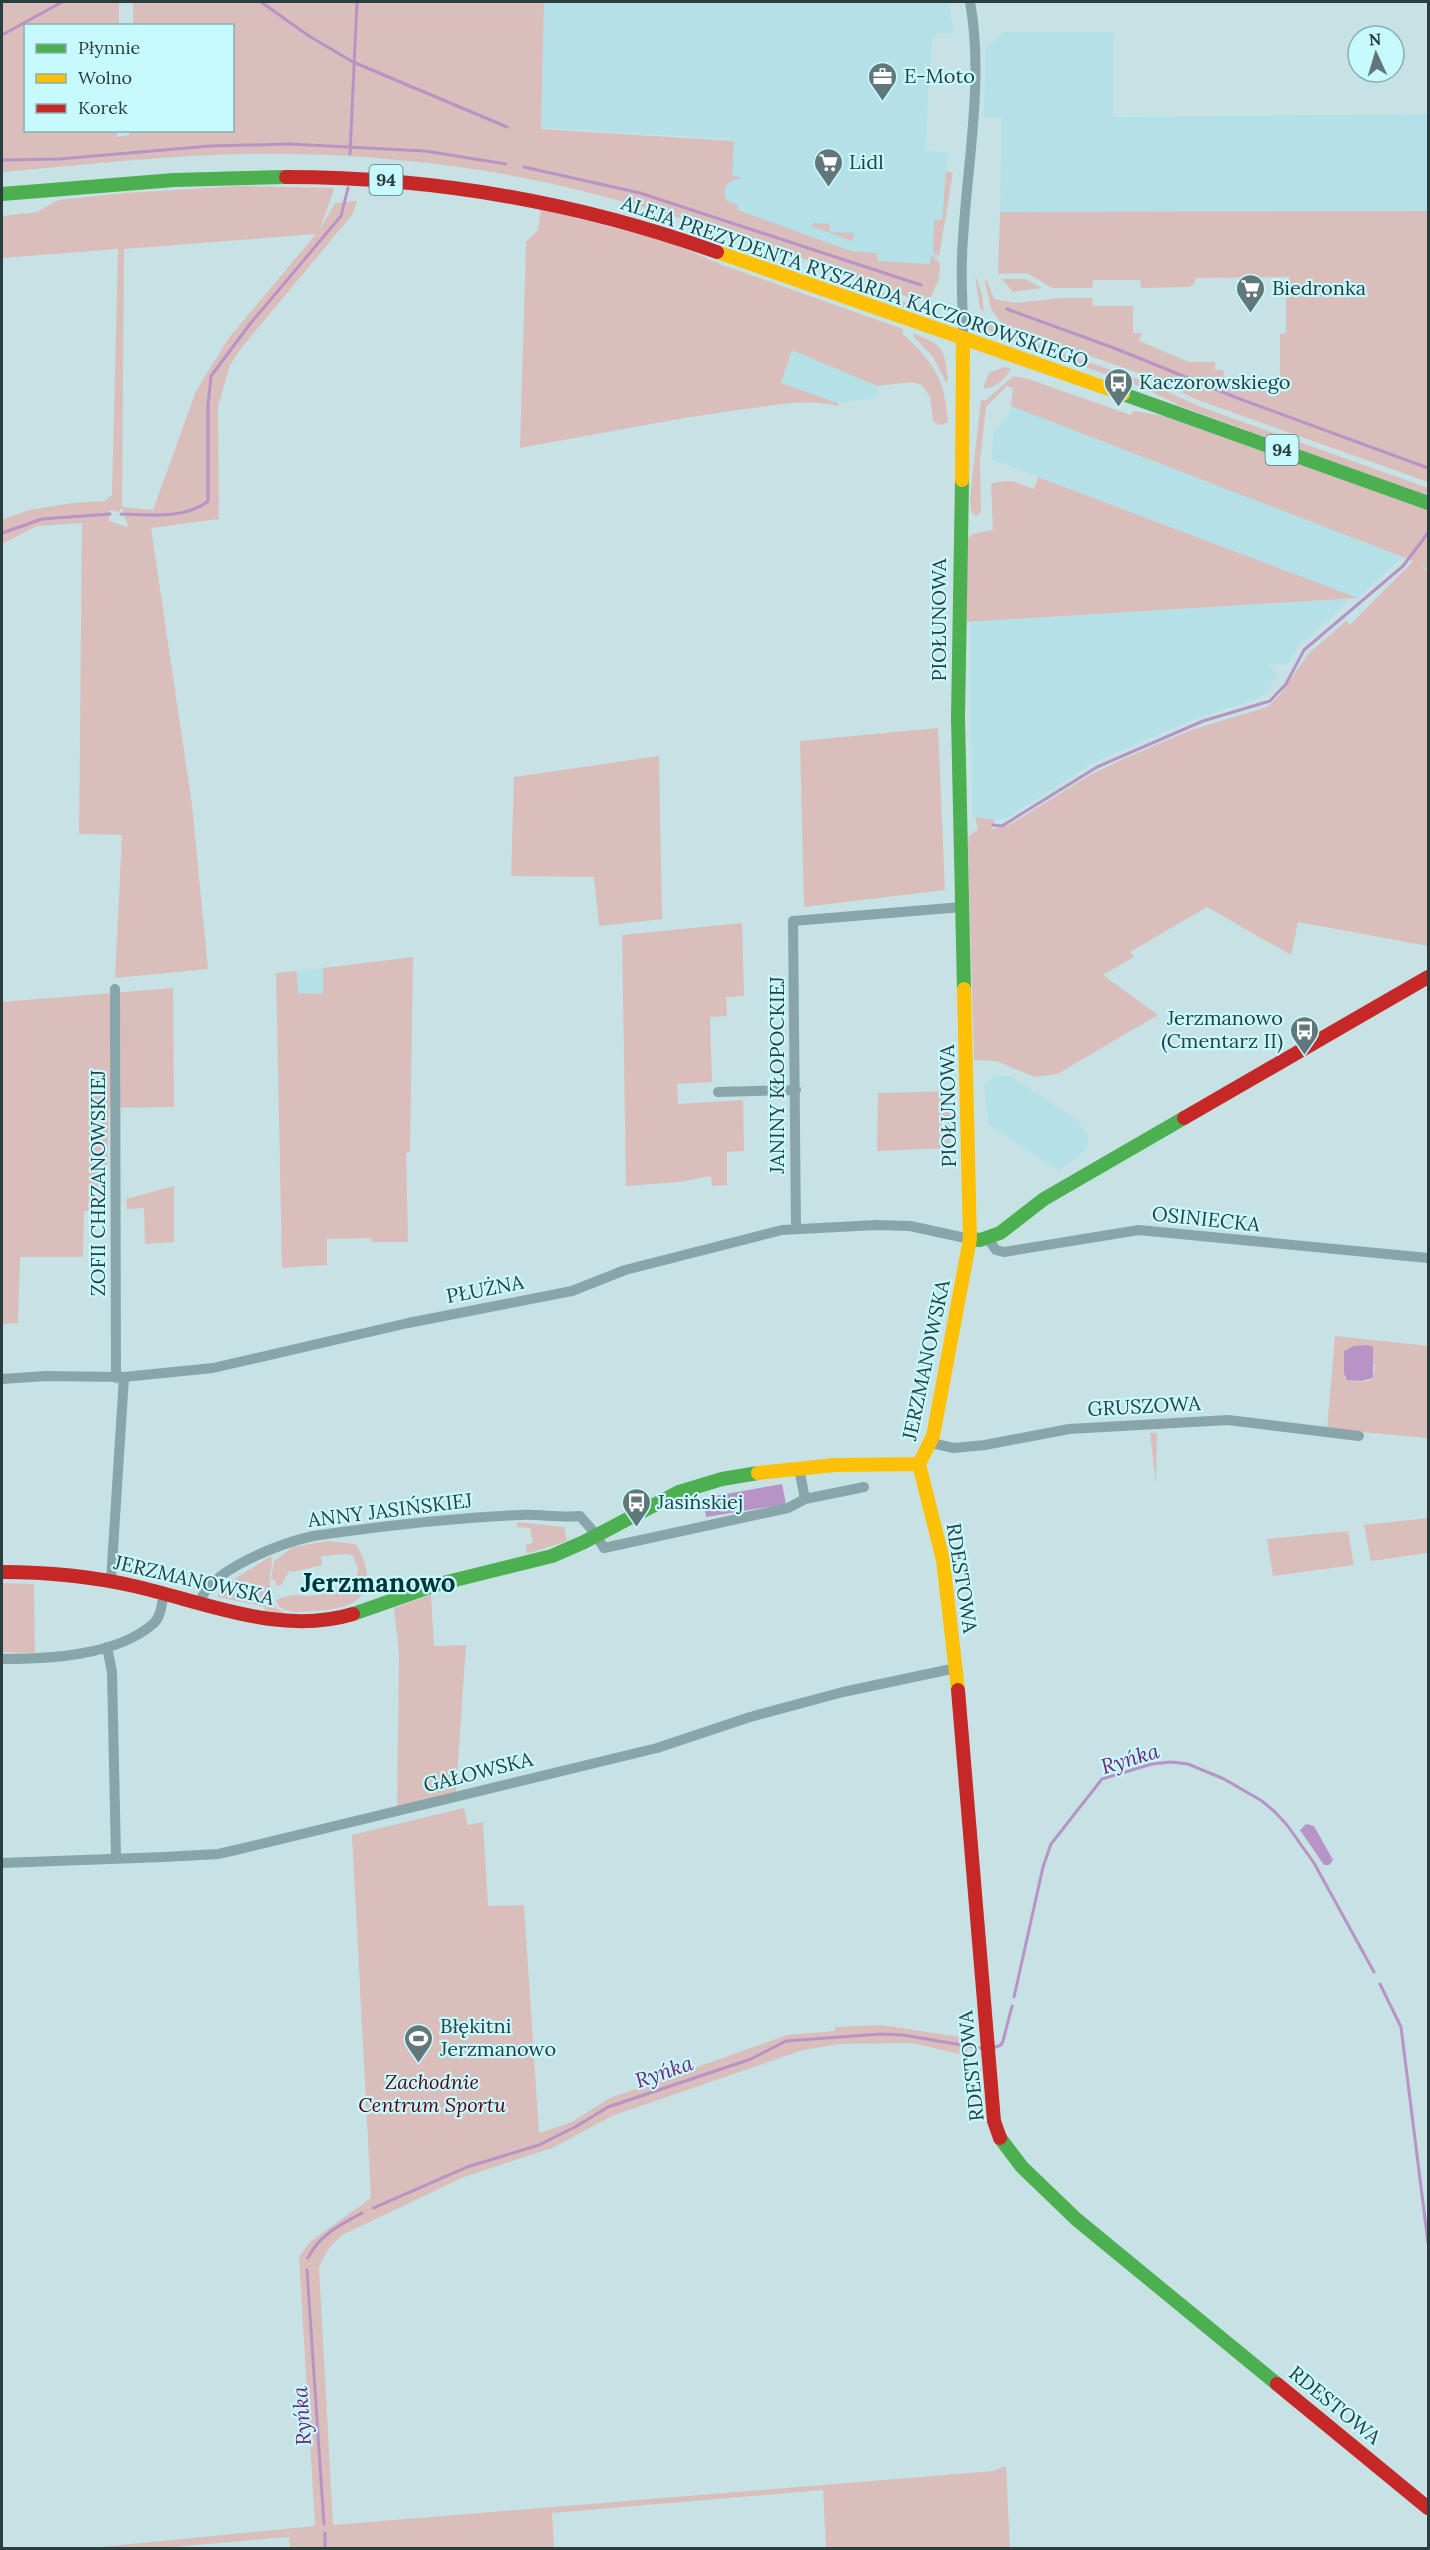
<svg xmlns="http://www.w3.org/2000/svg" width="1430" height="2550" viewBox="0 0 1430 2550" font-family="Lora,serif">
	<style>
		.built { fill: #b4e1e7 }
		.green { fill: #dabebc; fill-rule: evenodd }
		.water { fill: #b893c5 }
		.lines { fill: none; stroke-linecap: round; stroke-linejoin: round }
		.stream { stroke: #b893c5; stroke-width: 3 }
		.street { stroke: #88a6a9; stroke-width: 10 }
		.fast { stroke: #4caf50; stroke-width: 14 }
		.slow { stroke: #ffc107; stroke-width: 14 }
		.jam { stroke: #c62828; stroke-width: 14 }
		.labels { text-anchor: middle; stroke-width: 4.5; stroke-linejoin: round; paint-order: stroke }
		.shield { fill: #c7faff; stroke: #597679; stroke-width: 1.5 }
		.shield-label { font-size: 18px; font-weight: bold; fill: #2a3e40 }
		.poi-label { font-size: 20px; fill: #2a3e40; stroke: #c7faff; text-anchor: start }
		.street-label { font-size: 20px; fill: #2a3e40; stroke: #c7faff }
		.park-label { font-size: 20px; font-style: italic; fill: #5c000a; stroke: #c7faff }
		.water-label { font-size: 21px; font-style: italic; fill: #74267c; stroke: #c7faff }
		.district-label { font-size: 26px; font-weight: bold; fill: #003539; stroke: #c7faff }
	</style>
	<rect width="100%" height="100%" fill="#c7e2e5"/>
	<path class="built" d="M544 2H948L954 31 953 34 937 33 932 39 925 150 948 153 943 221 935 269 881 264 722 208 732 139 541 128Z
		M1003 32H1114L1113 117 1428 114V211L1000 212 1002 118H984L986 48Z
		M792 350 877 386 878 397 838 403 781 383Z
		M1011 406 1402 557 1358 598 991 459 994 432 1009 415Z
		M1346 599 1347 603 1301 643 1286 665 1269 664V667L1279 674 1265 694 1256 699 1189 721 1092 763 1007 818 999 820 972 817 970 622Z
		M323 968V994L297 993V971Z
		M995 1075 1010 1076 1077 1120 1088 1137 1086 1149 1059 1171 989 1125 984 1087Z"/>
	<path class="green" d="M2 2H119V25L26 26V130L117 131V137L129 135 130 131 232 130V26L133 25V2H544L541 129 734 141 732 176 740 177V179C731 180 726 182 724 193L727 201 738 205V210L851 251 877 253 878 261 930 264 931 255 940 263 939 279 930 299 916 300C809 260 701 221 590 193 494 168 387 155 288 154 193 152 96 164 2 172Z
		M946 171 953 173 939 256 933 252 934 220H942Z
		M240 186 333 188V192L320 229 335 203 357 201 352 215 243 346 230 365 218 407 219 519 151 528 192 805 208 969 115 978 122 835 79 834 82 523 37 526 2 544V520L29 510 72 503 105 501 112 495 118 249 2 258V216L37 212 58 200 125 193ZM316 234 228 339 196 391 153 510 122 507 124 249ZM122 508 128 527H127L109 521 110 510 118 512Z
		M541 209 669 242 720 264 903 329 902 333C934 363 945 378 948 422L940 425 933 421 930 397 922 385 913 382 877 386 792 350 781 383 838 403V406C804 398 772 406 738 410 665 420 593 435 520 448L526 242 538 230Z
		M1428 211V482L1198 400 1141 374 1003 325 991 309 985 282 987 280 994 299 1016 303 1060 298H1092L1093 306H1133V333H1142L1139 341 1189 362H1215V370H1223L1224 376 1230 380 1274 379 1280 376V334L1286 333V285L1289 284V277L1196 278 1194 284 1189 287 1141 288 1140 280H1093L1092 288H1052L1027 273 998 274 1000 212Z
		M814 223 830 224V232L853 233V241L811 226Z
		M975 275 982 294 984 311 980 309Z
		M1002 279H1025L1042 288 1013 292Z
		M863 285 909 304V310L862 289Z
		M983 322 1015 335 1019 339 1020 344C1006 339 990 336 983 322Z
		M913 333C943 345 945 348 948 381L946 382 933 357 914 337Z
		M1038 344 1148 383 1201 407 1428 488V496L1180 406 1144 388 1032 348Z
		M1004 367 1011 369C1005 379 995 389 983 388L989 373Z
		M1013 376 1028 379 1131 415 1134 411 1163 416 1428 510V570L1421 566 1428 572V946L1298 922 1291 955 1207 907 1130 952 1134 957 1103 975 1158 1015 1057 1074 1035 1077 996 1061 974 1060 968 844 969 836 978 829 975 817 994 820 992 829 1011 824 1088 776 1121 760 1191 730 1267 707 1279 696 1308 654 1346 621 1350 625 1413 561 1011 406 1013 388 1007 386 986 407 980 460 981 512 976 516 971 512 970 497 981 400H986Z
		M1038 477 1358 598 966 622V540L972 534 993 530 991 484C1010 478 1015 482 1034 489Z
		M938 728 945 890 804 907 800 741Z
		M659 756 662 919 599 926 594 877 511 876 514 777Z
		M742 923 744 996 726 997 727 1016 710 1017 712 1082 677 1084 678 1104 743 1100 744 1151 727 1152V1185L712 1186 711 1176 679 1182 626 1186 622 935Z
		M413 957 410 1152 406 1153 408 1242H372L371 1238 327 1239V1265L282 1268 276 973 297 971 298 993 323 994V968Z
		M173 988 174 1107 109 1108 106 1210 84 1211 83 1257H20L18 1323 2 1324V1002Z
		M950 1091V1148L877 1151 878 1093Z
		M174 1186V1242L145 1244 144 1208 127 1209 126 1199Z
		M1335 1336 1428 1346V1438L1327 1429ZM1375 1364 1373 1379C1366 1383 1351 1383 1344 1377Z
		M1150 1433H1157L1156 1484Z
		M1428 1518V1553L1371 1561 1364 1525Z
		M517 1522 564 1527 567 1541 527 1554 526 1545 533 1542 530 1528 517 1527Z
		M1348 1531 1354 1565 1273 1576 1267 1539Z
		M327 1541 355 1544C361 1552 364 1559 366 1569 373 1604 342 1609 314 1611 301 1612 291 1614 279 1607L276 1600C296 1591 297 1598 314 1595 329 1593 343 1585 356 1579L358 1568 353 1556 345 1554 321 1556 322 1565 293 1572 290 1570 281 1585 276 1586 275 1580H271L274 1561 293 1547Z
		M271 1556C273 1564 271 1570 270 1578 269 1588 273 1599 277 1609L289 1615 265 1611V1607L218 1597V1594L228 1583Z
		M2 1583 34 1584 35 1653 2 1652Z
		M431 1595 434 1646 466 1645 456 1792 397 1807 399 1654 394 1608Z
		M464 1808 468 1825 483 1822 488 1906 524 1905 539 2133 572 2122 610 2098 787 2035 835 2031V2027L882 2025 966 2038 968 2056 912 2043 840 2044 803 2050 612 2116 552 2148 464 2177 342 2235 329 2248 319 2267 333 2525 993 2471 1006 2466 1010 2548H826L823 2490 552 2513 554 2548H290L289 2537 161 2548H90L315 2526 299 2257 311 2241 371 2198 352 1835Z"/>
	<path class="water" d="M1367 1345 1373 1347V1378L1361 1381 1347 1380 1344 1373V1351L1354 1346Z
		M782 1484 786 1504 706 1517 703 1498Z
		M1306 1824 1314 1826 1333 1860 1329 1865H1324L1300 1830Z"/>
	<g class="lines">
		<path class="stream" d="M261 2 309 36 353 62 507 127
			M2 35 62 2
			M350 154 357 2
			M2 160 59 159 210 146 290 144 425 151 506 164
			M524 167 640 193 921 285
			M1007 309 1114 348 1240 399 1428 468
			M121 514C147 515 187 519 208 501V406L211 376 250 324 341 216 348 188
			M2 533 42 519 110 514
			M993 825 1002 826 1097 767 1203 721 1270 701 1286 684 1304 650 1403 566 1428 533
			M1380 1984 1401 2027 1428 2243
			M1014 1997 1043 1867 1051 1844 1102 1779 1152 1764 1171 1762 1188 1764 1224 1779 1262 1801 1275 1812 1287 1825 1314 1863 1374 1972
			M993 2048 1001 2045 1003 2041 1012 2006
			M373 2208 467 2167 539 2145 577 2126 608 2107 751 2059 786 2041 880 2034 903 2035 980 2048
			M308 2258C318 2236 341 2224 362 2213
			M307 2270 324 2524
			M325 2533V2548"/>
		<path class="street" d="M963 339C963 312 961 284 962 257 965 174 985 83 970 2
			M115 989 116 1378
			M718 1092 796 1090
			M796 1229 793 921 962 907
			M988 1239 996 1250 1004 1252 1139 1230 1428 1258
			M2 1379 46 1376 124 1377 213 1368 408 1323 572 1291 625 1270 782 1230 876 1225 910 1226 970 1239
			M931 1443 954 1448 985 1445 1069 1429 1228 1420 1359 1436
			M799 1468 805 1499
			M111 1581 124 1377
			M200 1602C210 1569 282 1543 313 1536 382 1526 451 1518 520 1515 540 1514 560 1518 580 1516L594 1532 604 1548 788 1508 805 1499 864 1487
			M107 1647 112 1672 116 1857
			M2 1659C48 1659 116 1656 153 1624 162 1616 161 1604 164 1594
			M2 1863 164 1857 218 1854 240 1849 657 1748 750 1717 843 1692 956 1668"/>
		<path class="fast" d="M2 194 174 180 286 177
			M1123 394 1428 503
			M962 480 958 718 964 989
			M970 1239 980 1240 1000 1233 1044 1199 1184 1118
			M353 1614 439 1584 552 1556 584 1542 679 1492 722 1479 758 1473
			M1000 2138 1022 2167 1076 2219 1277 2384"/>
		<path class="slow" d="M717 252 1123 394
			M962 480 963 339
			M919 1464 943 1560 958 1690
			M919 1464 933 1436 970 1239 964 989
			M758 1473 835 1465 919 1464"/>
		<path class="jam" d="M286 177C435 177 577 202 717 252
			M1184 1118 1428 977
			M2 1572C46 1572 90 1576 134 1586 205 1602 280 1636 353 1614
			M958 1690 994 2121 1000 2138
			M1277 2384 1428 2508"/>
	</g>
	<defs>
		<symbol id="office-pin" viewBox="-11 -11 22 30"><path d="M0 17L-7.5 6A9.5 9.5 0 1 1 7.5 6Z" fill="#61777a" stroke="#c7faff"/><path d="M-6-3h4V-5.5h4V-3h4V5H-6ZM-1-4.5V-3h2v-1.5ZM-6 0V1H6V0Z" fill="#fff"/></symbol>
		<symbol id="supermarket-pin" viewBox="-11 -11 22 30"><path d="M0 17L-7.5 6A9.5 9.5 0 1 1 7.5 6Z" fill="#61777a" stroke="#c7faff"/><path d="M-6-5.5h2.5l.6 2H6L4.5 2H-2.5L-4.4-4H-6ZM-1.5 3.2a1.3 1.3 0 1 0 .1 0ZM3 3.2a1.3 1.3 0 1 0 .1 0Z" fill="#fff"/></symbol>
		<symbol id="bus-pin" viewBox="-11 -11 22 30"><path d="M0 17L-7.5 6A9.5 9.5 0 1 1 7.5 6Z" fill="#61777a" stroke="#c7faff"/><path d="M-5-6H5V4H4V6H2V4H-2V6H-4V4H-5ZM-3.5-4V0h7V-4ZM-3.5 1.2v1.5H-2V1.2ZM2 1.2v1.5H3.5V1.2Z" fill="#fff"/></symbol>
		<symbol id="stadium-pin" viewBox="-11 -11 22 30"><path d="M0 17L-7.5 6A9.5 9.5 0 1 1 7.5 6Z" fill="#61777a" stroke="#c7faff"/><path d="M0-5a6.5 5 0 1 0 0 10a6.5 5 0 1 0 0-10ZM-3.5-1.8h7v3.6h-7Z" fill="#fff"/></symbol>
	</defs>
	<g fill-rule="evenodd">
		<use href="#office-pin" x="866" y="60" width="33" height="45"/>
		<use href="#supermarket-pin" x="812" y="146" width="33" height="45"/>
		<use href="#supermarket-pin" x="1234" y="272" width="33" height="45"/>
		<use href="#bus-pin" x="1102" y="366" width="33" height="45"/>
		<use href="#bus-pin" x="1288" y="1014" width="33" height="45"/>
		<use href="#bus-pin" x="620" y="1486" width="33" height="45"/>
		<use href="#stadium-pin" x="402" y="2022" width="33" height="45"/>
	</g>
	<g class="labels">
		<g class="shield">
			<rect x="369.5" y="165" width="33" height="30" rx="4.5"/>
			<rect x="1265.5" y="435" width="33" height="30" rx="4.5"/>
		</g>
		<g class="shield-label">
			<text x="386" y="186">94</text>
			<text x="1282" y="456">94</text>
		</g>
		<g class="poi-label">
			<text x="904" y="83">E-Moto</text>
			<text x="849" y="169">Lidl</text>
			<text x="1272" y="295">Biedronka</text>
			<text x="1139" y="389">Kaczorowskiego</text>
			<text x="1283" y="1025" text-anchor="end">Jerzmanowo<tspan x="1283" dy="23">(Cmentarz II)</tspan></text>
			<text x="657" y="1509">Jasińskiej</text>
			<text x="440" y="2033">Błękitni<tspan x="440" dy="23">Jerzmanowo</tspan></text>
		</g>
		<g class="street-label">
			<text transform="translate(855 282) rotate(19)" y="7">ALEJA PREZYDENTA RYSZARDA KACZOROWSKIEGO</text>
			<text transform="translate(939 620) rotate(-90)" y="7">PIOŁUNOWA</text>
			<text transform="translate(777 1075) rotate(-90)" y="7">JANINY KŁOPOCKIEJ</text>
			<text transform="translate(948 1106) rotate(-91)" y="7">PIOŁUNOWA</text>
			<text transform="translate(98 1183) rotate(-90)" y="7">ZOFII CHRZANOWSKIEJ</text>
			<text transform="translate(1206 1219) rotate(6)" y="7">OSINIECKA</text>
			<text transform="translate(485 1289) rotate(-11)" y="7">PŁUŻNA</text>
			<text transform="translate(926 1360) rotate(-78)" y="7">JERZMANOWSKA</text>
			<text transform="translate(1144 1406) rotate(-3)" y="7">GRUSZOWA</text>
			<text transform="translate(390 1510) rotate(-7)" y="7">ANNY JASIŃSKIEJ</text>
			<text transform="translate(962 1578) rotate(81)" y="7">RDESTOWA</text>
			<text transform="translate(194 1580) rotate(13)" y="7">JERZMANOWSKA</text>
			<text transform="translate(478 1772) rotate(-14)" y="7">GAŁOWSKA</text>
			<text transform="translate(971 2066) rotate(-96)" y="7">RDESTOWA</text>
			<text transform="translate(1335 2405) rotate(39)" y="7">RDESTOWA</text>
		</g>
		<g class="park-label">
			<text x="432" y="2089">Zachodnie<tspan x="432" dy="23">Centrum Sportu</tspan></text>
		</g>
		<g class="water-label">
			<text transform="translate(1130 1759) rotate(-17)" y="7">Ryńka</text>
			<text transform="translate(664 2072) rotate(-19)" y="7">Ryńka</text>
			<text transform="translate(302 2416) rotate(-94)" y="7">Ryńka</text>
		</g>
		<g class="district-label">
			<text x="378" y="1592">Jerzmanowo</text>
		</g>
	</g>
	<rect width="1430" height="2550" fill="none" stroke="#2a3e40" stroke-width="6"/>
	<rect x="24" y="24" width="210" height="108" fill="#c7faff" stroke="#88afb3" stroke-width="1.5"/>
	<rect x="36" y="44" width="30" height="9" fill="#4caf50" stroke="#88afb3" stroke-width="1.5"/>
	<text x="78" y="54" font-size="18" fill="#2a3e40">Płynnie</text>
	<rect x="36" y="74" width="30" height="9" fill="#ffc107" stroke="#88afb3" stroke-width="1.5"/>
	<text x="78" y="84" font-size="18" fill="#2a3e40">Wolno</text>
	<rect x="36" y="104" width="30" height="9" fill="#c62828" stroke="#88afb3" stroke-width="1.5"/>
	<text x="78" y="114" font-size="18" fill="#2a3e40">Korek</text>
	<g transform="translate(1376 54) rotate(356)"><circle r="28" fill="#c7faff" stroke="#88afb3" stroke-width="1.5"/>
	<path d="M0-4.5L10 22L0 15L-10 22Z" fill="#61777a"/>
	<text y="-9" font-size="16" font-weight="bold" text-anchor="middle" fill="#2a3e40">N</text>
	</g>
</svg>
